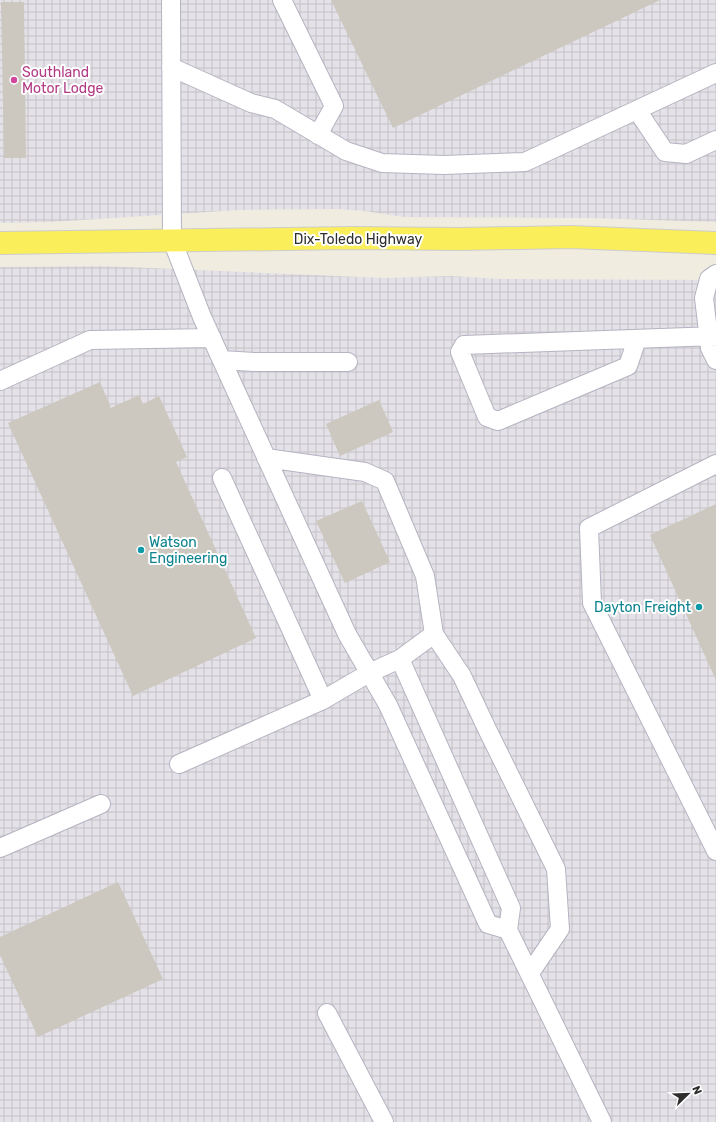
<svg xmlns="http://www.w3.org/2000/svg" width="716" height="1122" viewBox="0 0 716 1122" font-family="Rubik,sans-serif">
	<style>
		.industrial { fill: url(#industrial-grid) }
		.building { fill: #ccc8bf }
		.lines { fill: none; stroke-linecap: round; stroke-linejoin: round }
		.minor-casing { stroke: #b4b4c2; stroke-width: 20 }
		.major-casing { stroke: #cdcdcd; stroke-width: 24 }
		.minor { stroke: #fff; stroke-width: 18 }
		.major { stroke: #faee5b; stroke-width: 22 }
		.hotel-dot { fill: #d1479c; stroke: #fff; stroke-width: 1.5 }
		.culture-dot { fill: #0f9aa8; stroke: #fff; stroke-width: 1.5 }
		.labels { text-anchor: middle; stroke-width: 4; stroke-linejoin: round; paint-order: stroke }
		.hotel-label { font-size: 14px; fill: #b23c85; stroke: #fff; text-anchor: start }
		.street-label { font-size: 14px; fill: #2e2e2e; stroke: #fff }
		.culture-label { font-size: 14px; fill: #0d838f; stroke: #fff; text-anchor: start }
	</style>
	<defs>
		<pattern id="industrial-grid" width="8" height="8" patternUnits="userSpaceOnUse"><rect width="8" height="8" fill="#e4e1e8"/><path d="M0 4h8M4 0v8" fill="none" stroke="#c4c1c7"/></pattern>
	</defs>
	<rect width="100%" height="100%" fill="#f0ece0"/>
	<path class="industrial" d="M0 0H716V222L591 218 404 217 364 211 337 209 239 210 50 222 0 223Z
		M102 266 384 278 450 276 501 279 716 280V1122H0V267Z"/>
	<path class="building" d="M331 0H660L393 128Z
		M1 2H24L26 158H4Z
		M100 382 111 408 139 395 143 404 159 396 187 457 176 462 256 638 133 696 8 423Z
		M379 400 393 432 340 456 326 424Z
		M362 501 390 562 345 583 316 521Z
		M716 504V680L650 535Z
		M118 882 163 979 38 1037 0 955V937Z"/>
	<g class="lines">
		<defs>
			<path id="minor" d="M171 0 172 240 202 317 347 634 388 705 488 924 508 930
				M282 0 334 106 318 135
				M171 67 251 103 275 109 346 151 382 163 444 165 525 162 716 73
				M637 110 665 152 686 154 716 140
				M716 274 709 279 704 298 710 348 716 360
				M637 339 628 366 498 421 487 417 460 352 464 345 716 336
				M222 360 254 362H348
				M0 381 90 340 212 338
				M716 464 589 528 592 603 716 851
				M222 478 323 700 369 673 400 659 434 634 425 576 385 481 365 472 266 458
				M434 634 462 676 487 729 556 869 560 929 530 973
				M400 659 511 908 508 930 602 1122
				M179 764 323 700
				M0 848 101 804
				M327 1013 384 1122"/>
			<path id="major" d="M0 243 351 238 460 239 571 237 716 243"/>
		</defs>
		<use href="#minor" class="minor-casing"/>
		<use href="#major" class="major-casing"/>
		<use href="#minor" class="minor"/>
		<use href="#major" class="major"/>
	</g>
	<circle class="hotel-dot" cx="14" cy="80" r="4"/>
	<g class="culture-dot">
		<circle cx="141" cy="550" r="4"/>
		<circle cx="699" cy="607" r="4"/>
	</g>
	<g class="labels">
		<g class="hotel-label">
			<text x="22" y="77">Southland<tspan x="22" dy="16">Motor Lodge</tspan></text>
		</g>
		<g class="street-label">
			<text x="358" y="244">Dix-Toledo Highway</text>
		</g>
		<g class="culture-label">
			<text x="149" y="547">Watson<tspan x="149" dy="16">Engineering</tspan></text>
			<text x="691" y="612" text-anchor="end">Dayton Freight</text>
		</g>
	</g>
	<g transform="translate(688 1094) rotate(67)" stroke="#ffffff" stroke-width="3" paint-order="stroke">
	<path d="M0-3L7 15L0 10L-7 15Z" fill="#2e2e2e"/>
	<text y="-6" font-size="11" font-weight="bold" text-anchor="middle" fill="#2e2e2e">N</text>
	</g>
</svg>
